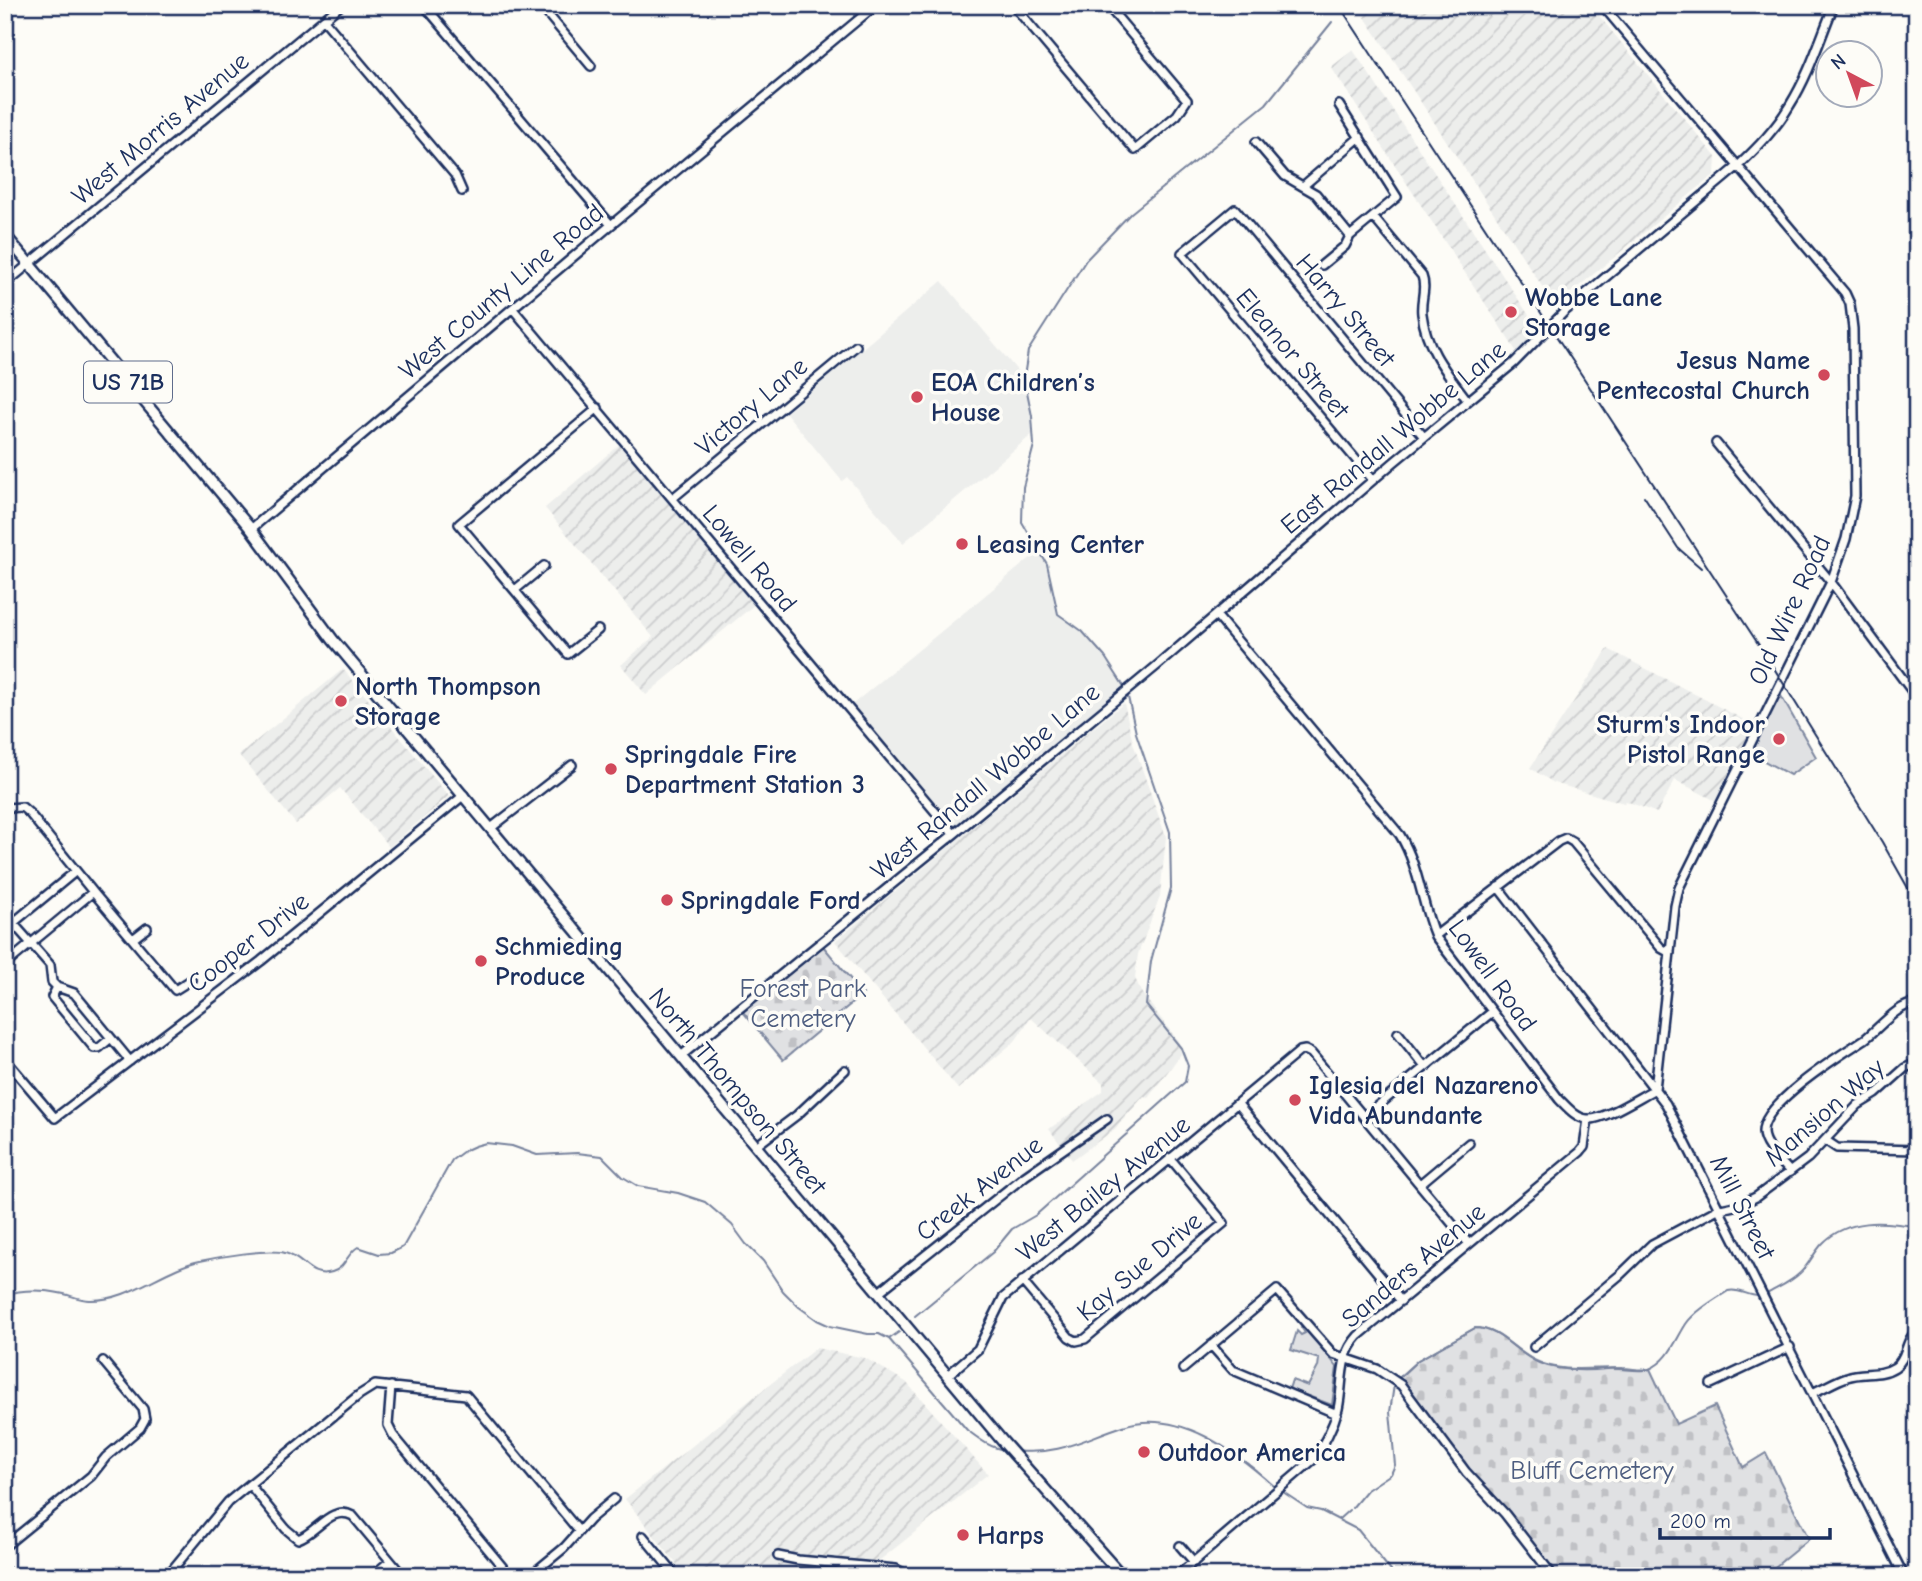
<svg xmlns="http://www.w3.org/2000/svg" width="1922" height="1581" viewBox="0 0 1922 1581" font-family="'Comic Neue',sans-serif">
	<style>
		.built { fill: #edeeec }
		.industrial { fill: url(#industrial-furrows) }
		.grass { fill: #e0e1e3; stroke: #7e88a0; stroke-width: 2 }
		.cemetery { fill: url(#cemetery-stones); stroke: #7e88a0; stroke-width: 2 }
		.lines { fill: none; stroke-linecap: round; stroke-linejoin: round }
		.stream { stroke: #76819c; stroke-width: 2 }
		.minor-casing { stroke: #1b2f5e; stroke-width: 12 }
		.major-casing { stroke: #1b2f5e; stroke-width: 14 }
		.minor { stroke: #fdfcf7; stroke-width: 7 }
		.major { stroke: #fdfcf7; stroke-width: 9 }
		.rail { stroke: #1b2f5e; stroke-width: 2 }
		.poi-dot { fill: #d1495b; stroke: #fdfcf7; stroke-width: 2.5 }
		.labels { text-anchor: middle; stroke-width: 7; stroke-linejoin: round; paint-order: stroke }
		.shield { fill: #fdfcf7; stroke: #5f6c8c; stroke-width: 2 }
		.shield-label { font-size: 24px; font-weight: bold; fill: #1b2f5e }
		.street-label { font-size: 26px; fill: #1b2f5e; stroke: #fdfcf7 }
		.poi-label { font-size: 26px; font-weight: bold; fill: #1b2f5e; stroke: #fdfcf7; text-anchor: start }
		.park-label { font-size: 26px; fill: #4c5c7f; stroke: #fdfcf7 }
	</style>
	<defs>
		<pattern id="industrial-furrows" width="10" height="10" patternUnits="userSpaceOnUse" patternTransform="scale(1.75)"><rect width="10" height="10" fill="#edeeec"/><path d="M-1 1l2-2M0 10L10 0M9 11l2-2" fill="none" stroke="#cbcccd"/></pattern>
		<pattern id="cemetery-stones" width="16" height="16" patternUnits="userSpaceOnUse" patternTransform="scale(1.75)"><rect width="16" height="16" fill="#e0e1e3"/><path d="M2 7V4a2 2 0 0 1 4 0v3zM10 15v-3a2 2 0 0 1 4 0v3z" fill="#c0c1c5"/></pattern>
	</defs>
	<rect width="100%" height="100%" fill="#fdfcf7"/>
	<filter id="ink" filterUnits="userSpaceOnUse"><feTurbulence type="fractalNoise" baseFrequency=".0143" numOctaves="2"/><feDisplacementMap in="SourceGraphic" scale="14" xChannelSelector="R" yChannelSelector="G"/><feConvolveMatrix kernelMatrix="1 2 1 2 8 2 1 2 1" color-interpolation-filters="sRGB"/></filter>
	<g filter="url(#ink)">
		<path class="built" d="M942 281 1025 380 1034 433 903 543 847 477 842 481 786 413Z
			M1039 551 1047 564 1058 614 1063 619 1075 624 1091 641 1116 673 1126 691 954 834 848 708Z"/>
		<path class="industrial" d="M1357 5H1590L1716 157 1715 174 1555 306Z
			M1353 50 1542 335 1520 357 1331 67Z
			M621 443 755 604 646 695 621 665 653 637 545 508Z
			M1608 649 1758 727 1720 803 1675 780 1657 813 1626 801 1624 803 1554 783 1530 768Z
			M343 669 449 796 389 847 340 788 296 824 239 755Z
			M1124 703 1133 743 1166 837 1160 896 1138 954 1135 978 1141 992 1178 1041 1181 1054 1148 1098 1144 1096 1114 1130 1072 1160 1049 1129 1103 1091V1083L1031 1018 1015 1041 958 1089 835 941Z
			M816 1348 865 1358 906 1382 988 1474 860 1576H686L625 1499Z"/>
		<path class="grass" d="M1777 689 1816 757 1790 775 1746 751Z
			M1304 1325 1337 1367 1332 1405 1289 1389 1292 1380 1308 1386 1318 1367 1319 1359 1291 1350 1297 1331 1301 1335 1305 1333 1301 1327Z"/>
		<path class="cemetery" d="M823 946 863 994 783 1060 743 1012Z
			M1475 1328C1500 1328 1514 1351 1536 1361 1563 1374 1594 1367 1623 1368 1633 1368 1640 1371 1650 1369L1676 1424 1715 1406 1743 1467 1766 1453 1809 1539 1764 1576H1553L1396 1381 1418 1360Z"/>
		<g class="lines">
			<path class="stream" d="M1125 688 1105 657 1082 631 1058 614 1047 564 1022 522 1023 487 1034 445 1032 416 1024 377 1028 351 1086 260 1131 213 1266 104 1332 22
				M1767 1294C1777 1288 1791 1282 1800 1273 1809 1265 1814 1252 1823 1243 1848 1218 1884 1221 1917 1227
				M5 1295C23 1289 45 1290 64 1294 72 1296 81 1300 90 1300 130 1301 162 1269 200 1261 218 1257 269 1248 285 1253 304 1258 310 1279 332 1272 346 1268 346 1254 358 1247L379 1254 391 1253 403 1247 452 1160 464 1151 475 1146 486 1143 512 1146 537 1155 577 1153 602 1156 623 1177 638 1186 678 1193 705 1202 732 1225 746 1244 763 1261 783 1291 799 1307 817 1320 830 1326 868 1334H879L889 1339 967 1430C979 1439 990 1448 1006 1450
				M915 1316 993 1252 1012 1229 1036 1215 1185 1082 1188 1066 1181 1048 1146 1005 1151 961 1171 888 1170 832 1136 733 1128 697
				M889 1339 899 1332
				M1398 1378 1418 1360 1475 1328C1501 1328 1515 1353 1539 1363 1559 1371 1586 1371 1607 1369 1620 1367 1639 1373 1649 1369 1669 1361 1675 1341 1686 1324 1695 1311 1714 1300 1728 1291 1740 1288 1748 1297 1760 1296
				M1015 1451C1059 1456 1083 1439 1123 1426 1179 1408 1235 1451 1275 1487
				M1283 1492 1307 1508 1321 1511 1358 1530 1395 1576
				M1352 1508 1367 1490 1391 1474 1395 1465 1390 1412 1394 1385
				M1339 1519 1349 1510"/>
			<defs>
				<path id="minor" d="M424 5 611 225
					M540 5 591 66
					M1013 5 1135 150 1177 115 1187 100 1107 5
					M1602 5 1845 293 1850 304 1853 329 1855 496 1846 539 1831 582 1679 888 1675 906 1655 1089
					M324 20 455 175 462 191
					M1256 142 1285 176 1316 194 1350 236
					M1303 186 1360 137
					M1374 218 1422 276C1427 289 1420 300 1422 314 1426 349 1448 374 1468 401
					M1322 265 1345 246 1350 236 1397 197 1339 105
					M5 284 341 5
					M513 309 954 834
					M598 408 459 524 568 654 598 630
					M1716 443 1831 582 1917 698
					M1373 480 1182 253 1235 209 1424 437
					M673 498 856 346
					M251 529 611 225 876 5
					M515 590 544 566
					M1216 615 1400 835C1419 866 1421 902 1435 936L1559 1099C1567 1107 1576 1118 1587 1119 1603 1121 1639 1097 1655 1089
					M5 808 22 807 30 814 93 892
					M491 828 572 765
					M76 871 13 923 50 965 52 982 57 987 74 993 130 1061
					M1498 887 1666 1104 1904 1576
					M1435 936 1559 841 1566 838 1573 842 1661 948 1670 953
					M133 939 147 928
					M5 965 93 892 175 990 191 980
					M57 987 52 997 94 1048H99L111 1038
					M1398 1033 1425 1067
					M681 1056 954 834 1159 664 1394 462 1514 363 1564 312 1737 167C1757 148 1776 129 1790 105 1809 75 1820 39 1834 5
					M5 1059 55 1118 261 961 464 795
					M1238 1104 1401 1301
					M1364 1117 1492 1012
					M1825 1140 1837 1148 1917 1150
					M756 1146 797 1115 845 1070
					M1790 1172C1782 1162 1763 1146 1763 1132 1762 1103 1842 1054 1865 1039 1878 1029 1901 1001 1917 1004
					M1420 1184 1469 1143
					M1022 1281 1069 1337 1076 1341 1085 1339 1224 1223 1170 1158
					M879 1292 1025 1176 1107 1119
					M1211 1345 1233 1370 1337 1414
					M1534 1347 1621 1274 1652 1244 1716 1210 1739 1205 1756 1197 1808 1158 1858 1105 1876 1094 1905 1068 1917 1063
					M1183 1369 1277 1290 1333 1354 1377 1369 1401 1385 1466 1472 1505 1514 1553 1576
					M948 1375 978 1349 1003 1298 1300 1051 1305 1050 1311 1053 1469 1244
					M1711 1384 1790 1347
					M391 1386 388 1425 393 1435 510 1576
					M1812 1393C1824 1388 1835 1381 1847 1377 1863 1371 1880 1377 1895 1367 1907 1359 1905 1340 1917 1330
					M250 1485 286 1529 298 1539C317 1533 331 1504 353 1516L403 1576
					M643 1536 676 1576
					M5 1546 91 1476 106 1457 140 1428 145 1419 143 1409 103 1361
					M1180 1546 1194 1562
					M778 1556 798 1560 896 1569 910 1576
					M5 1570 10 1576
					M167 1576 228 1502 359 1395 375 1385 466 1395 578 1530
					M372 1576 390 1561
					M530 1576 564 1548 590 1519 614 1499
					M1177 1576 1314 1459C1324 1443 1333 1428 1338 1409 1344 1382 1338 1358 1358 1336L1580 1152 1584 1147 1588 1119"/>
				<path id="major" d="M5 235 251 529 333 640 1004 1443 1122 1576"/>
			</defs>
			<use href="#minor" class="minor-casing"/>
			<use href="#major" class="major-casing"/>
			<use href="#minor" class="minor"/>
			<use href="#major" class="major"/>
			<path class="rail" d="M1339 5 1772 665 1882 842 1917 904
				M1644 496 1678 548 1701 568"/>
		</g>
	</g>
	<g class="poi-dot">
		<circle cx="1511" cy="312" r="7"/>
		<circle cx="1824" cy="375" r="7"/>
		<circle cx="917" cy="397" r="7"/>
		<circle cx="962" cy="544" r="7"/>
		<circle cx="341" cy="701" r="7"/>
		<circle cx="1779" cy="739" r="7"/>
		<circle cx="611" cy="769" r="7"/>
		<circle cx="667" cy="900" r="7"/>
		<circle cx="481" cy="961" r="7"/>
		<circle cx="1295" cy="1100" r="7"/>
		<circle cx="1144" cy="1452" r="7"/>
		<circle cx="963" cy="1535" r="7"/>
	</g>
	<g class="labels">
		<rect class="shield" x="84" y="361.5" width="88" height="41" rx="5"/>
		<g class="shield-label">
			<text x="128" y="390">US 71B</text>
		</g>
		<g class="street-label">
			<text transform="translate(160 128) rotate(-40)" y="9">West Morris Avenue</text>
			<text transform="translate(501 291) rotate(-40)" y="9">West County Line Road</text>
			<text transform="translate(1346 310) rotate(50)" y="9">Harry Street</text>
			<text transform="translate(1293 353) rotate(50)" y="9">Eleanor Street</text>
			<text transform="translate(751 406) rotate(-40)" y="9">Victory Lane</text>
			<text transform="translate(1393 437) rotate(-40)" y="9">East Randall Wobbe Lane</text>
			<text transform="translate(750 558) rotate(50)" y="9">Lowell Road</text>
			<text transform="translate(1789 610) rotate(-65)" y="9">Old Wire Road</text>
			<text transform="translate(985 781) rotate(-40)" y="9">West Randall Wobbe Lane</text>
			<text transform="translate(248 942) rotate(-38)" y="9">Cooper Drive</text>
			<text transform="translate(1493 975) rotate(54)" y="9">Lowell Road</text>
			<text transform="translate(738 1091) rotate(50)" y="9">North Thompson Street</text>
			<text transform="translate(1824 1112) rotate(-41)" y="9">Mansion Way</text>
			<text transform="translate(979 1188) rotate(-38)" y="9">Creek Avenue</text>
			<text transform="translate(1103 1188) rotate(-39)" y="9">West Bailey Avenue</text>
			<text transform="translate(1743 1207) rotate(63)" y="9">Mill Street</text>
			<text transform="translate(1413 1265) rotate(-40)" y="9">Sanders Avenue</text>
			<text transform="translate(1139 1266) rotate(-40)" y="9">Kay Sue Drive</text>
		</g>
		<g class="poi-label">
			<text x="1525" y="306">Wobbe Lane<tspan x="1525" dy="30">Storage</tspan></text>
			<text x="1810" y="369" text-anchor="end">Jesus Name<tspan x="1810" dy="30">Pentecostal Church</tspan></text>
			<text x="931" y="391">EOA Children’s<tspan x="931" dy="30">House</tspan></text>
			<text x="976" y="553">Leasing Center</text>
			<text x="355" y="695">North Thompson<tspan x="355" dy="30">Storage</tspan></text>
			<text x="1765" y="733" text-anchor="end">Sturm's Indoor<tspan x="1765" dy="30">Pistol Range</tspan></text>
			<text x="625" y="763">Springdale Fire<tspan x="625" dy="30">Department Station 3</tspan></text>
			<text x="681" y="909">Springdale Ford</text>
			<text x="495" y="955">Schmieding<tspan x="495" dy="30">Produce</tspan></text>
			<text x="1309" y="1094">Iglesia del Nazareno<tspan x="1309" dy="30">Vida Abundante</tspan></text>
			<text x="1158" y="1461">Outdoor America</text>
			<text x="977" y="1544">Harps</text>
		</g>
		<g class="park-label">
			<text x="803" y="997">Forest Park<tspan x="803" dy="30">Cemetery</tspan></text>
			<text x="1592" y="1479">Bluff Cemetery</text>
		</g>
	</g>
	<rect width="1922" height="1581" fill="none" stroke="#fdfcf7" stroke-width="28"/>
	<rect x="14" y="14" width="1894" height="1553" fill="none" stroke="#1b2f5e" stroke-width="2.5" filter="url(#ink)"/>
	<g transform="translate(1849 74) rotate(319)"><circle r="33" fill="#fdfcf7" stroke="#a3aaba" stroke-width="2"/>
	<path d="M0-5L12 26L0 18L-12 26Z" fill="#d1495b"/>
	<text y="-10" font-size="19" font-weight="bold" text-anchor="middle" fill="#1b2f5e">N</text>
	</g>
	<path d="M1660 1528v10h170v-10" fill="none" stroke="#1b2f5e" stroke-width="3.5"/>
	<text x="1670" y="1528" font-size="21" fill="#1b2f5e" stroke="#fdfcf7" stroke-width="5" paint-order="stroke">200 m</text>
</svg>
